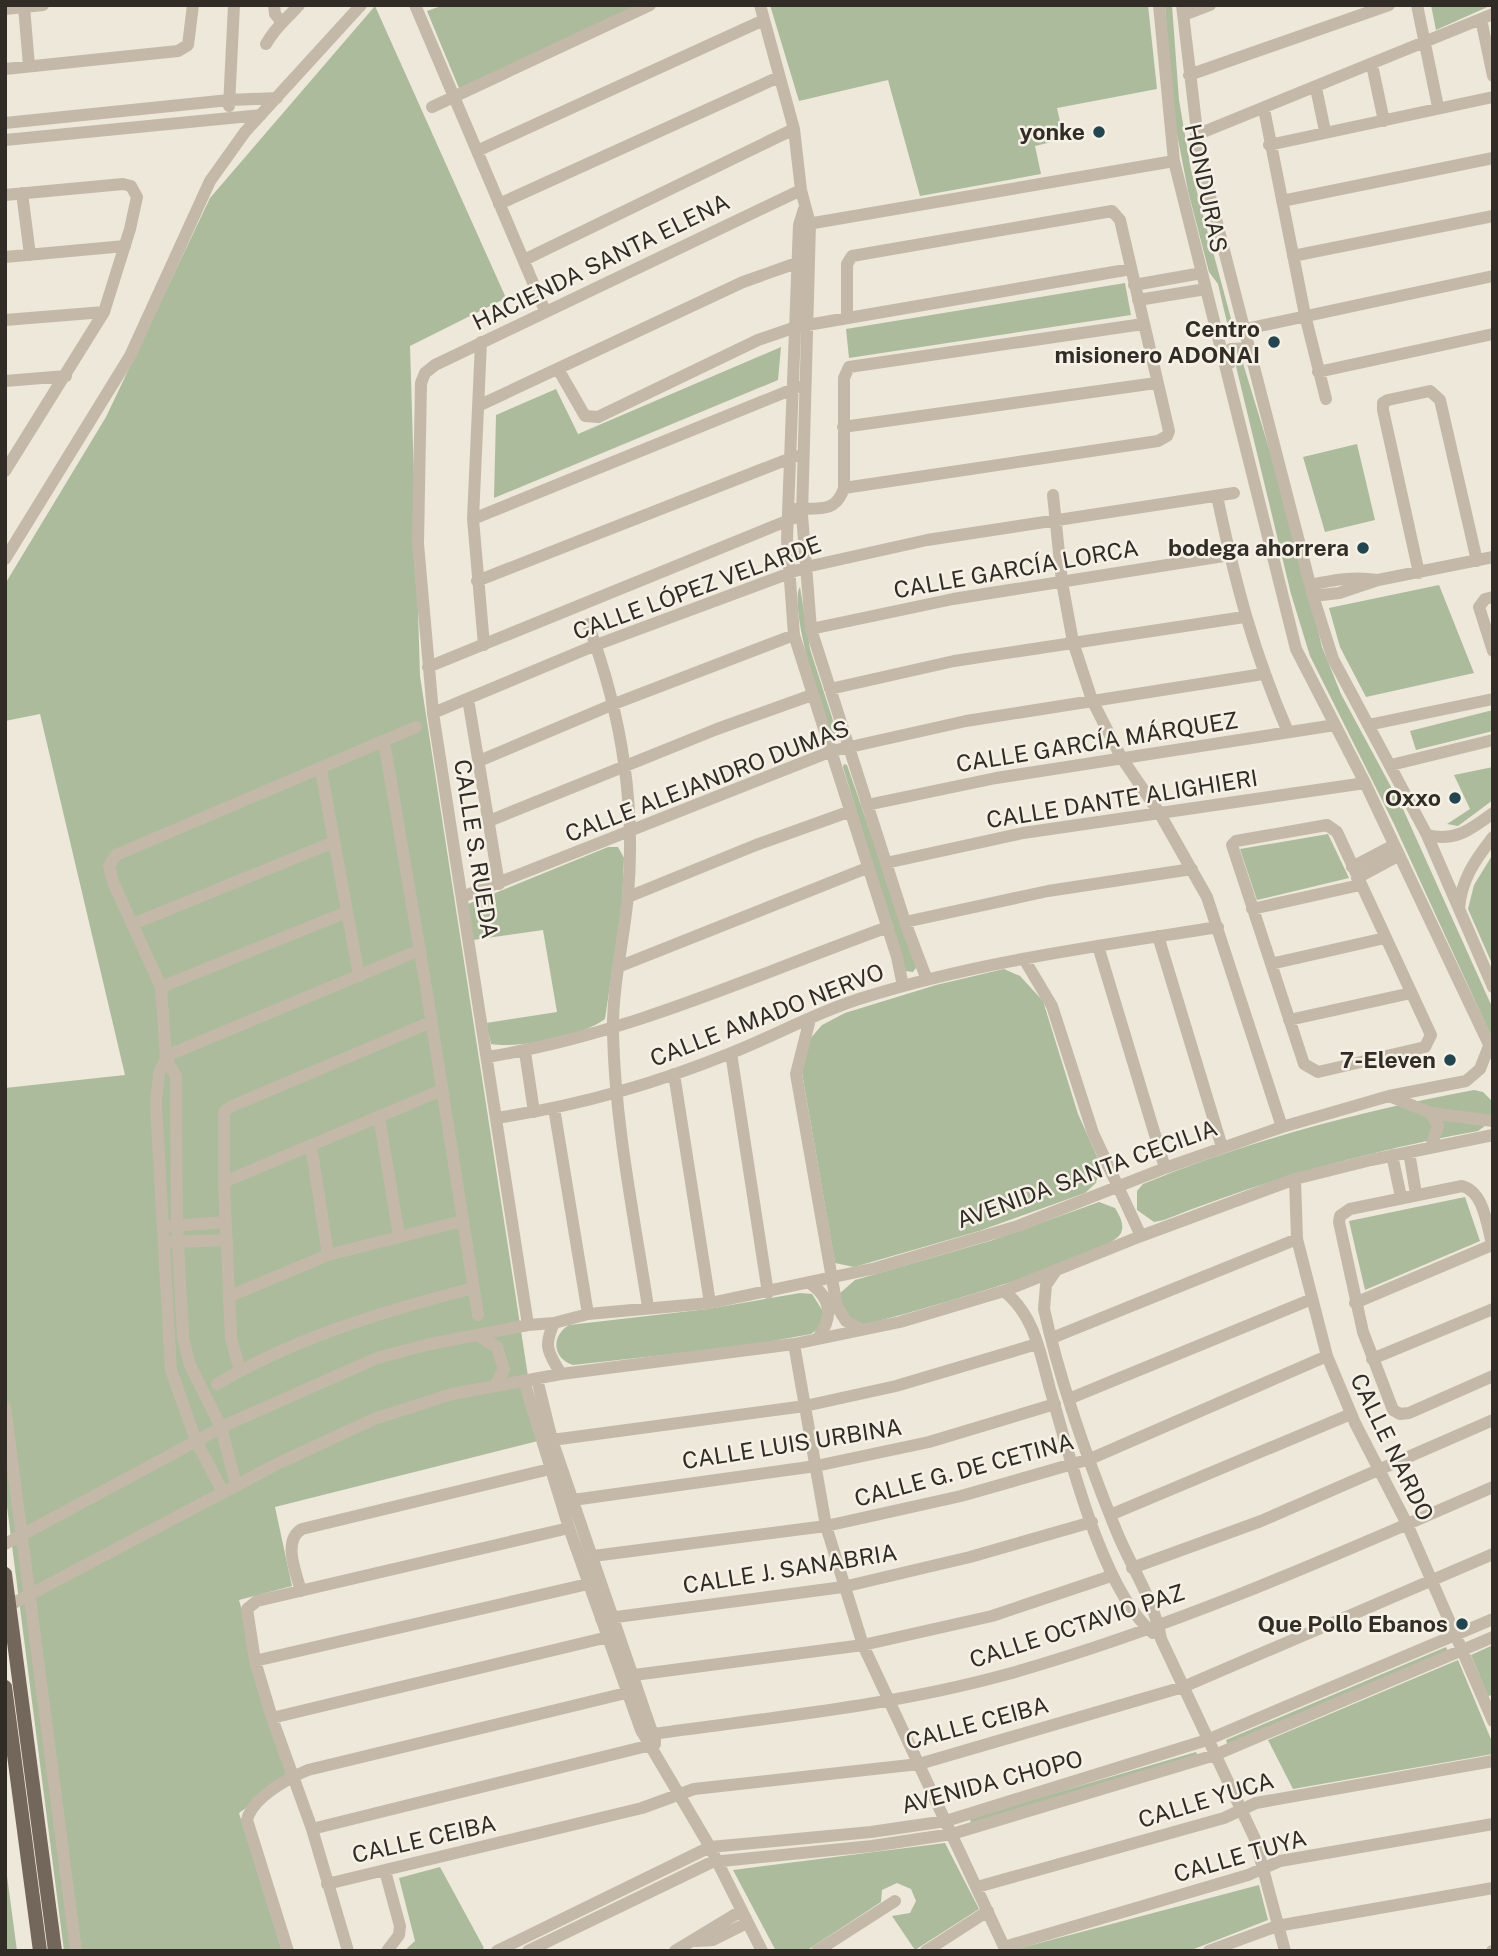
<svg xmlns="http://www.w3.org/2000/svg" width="1498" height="1956" viewBox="0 0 1498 1956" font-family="'Public Sans',sans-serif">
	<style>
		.green { fill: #acbb9c }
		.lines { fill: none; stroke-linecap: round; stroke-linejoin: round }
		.minor { stroke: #c4b9a8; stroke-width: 12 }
		.major { stroke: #73665a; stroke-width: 14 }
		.poi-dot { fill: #22454f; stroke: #f6f1e6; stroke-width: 2.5 }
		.labels { text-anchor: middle; stroke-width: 5; stroke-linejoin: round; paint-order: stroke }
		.poi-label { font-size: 23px; font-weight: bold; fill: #322c27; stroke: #f6f1e6; text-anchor: end }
		.street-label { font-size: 23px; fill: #322c27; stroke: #f6f1e6 }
	</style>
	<rect width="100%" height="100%" fill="#eee8da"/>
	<path class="green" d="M444 5H645L461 93 427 11Z
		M770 5H1148L1157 89 1057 108 1064 139 1035 146 1041 174 920 196 888 80 799 101Z
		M1165 5H1172L1179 100 1191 170 1233 326 1228 327 1218 284 1209 272 1188 191 1173 113Z
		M1431 5H1492L1436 30Z
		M375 6 506 298 410 346 420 676 538 1441 275 1507 292 1586 239 1600 287 1778 239 1813 282 1951H64L5 1491V1088L125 1075 40 714 5 721V584L106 417 210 198Z
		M1125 283 1131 315 849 358 846 329Z
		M781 347 778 380 494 498 496 415 556 389 578 434Z
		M1242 360 1293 527 1322 647 1341 694 1403 809 1493 1009V1040L1394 824 1310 656 1291 594 1235 362Z
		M1357 444 1375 520 1325 532 1303 457Z
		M1439 585 1474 673 1366 697 1340 647 1329 608Z
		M800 587 810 649 838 736 836 740C823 726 788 602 800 587Z
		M1493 710V731L1416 750 1410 731Z
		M844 764 847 765 915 961 916 968 913 972 905 971 843 767Z
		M1493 767V800L1458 826 1447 824 1470 809 1454 775Z
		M1328 834 1349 878 1257 900 1240 849Z
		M608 847H618L624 858 622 904 605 1019C583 1036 518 1049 491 1044L486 1023 557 1012 543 930 473 940 468 904Z
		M1493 854V966L1468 909 1474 885Z
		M1004 969 1020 976 1043 1001 1078 1114 1100 1163 1096 1183 1085 1193 979 1231 854 1267 835 1263 802 1073 809 1040 822 1025 845 1013 936 985Z
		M1474 1090 1483 1092 1493 1102V1120L1478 1131C1369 1151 1266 1179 1164 1220L1154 1222 1137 1210V1191L1143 1184C1251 1140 1360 1111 1474 1090Z
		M1465 1197 1480 1241 1365 1290 1349 1221Z
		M1099 1202 1115 1208C1119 1215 1125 1224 1121 1233 1108 1259 905 1314 868 1324H858L842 1313 839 1294 855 1280 993 1240Z
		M800 1293 812 1294 826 1316 821 1327 811 1334 745 1346 573 1365C552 1358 551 1336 569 1325L708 1309Z
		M1493 1645V1695L1488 1696 1471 1655Z
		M1446 1647 1449 1653 1228 1747 1226 1740Z
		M1458 1660 1493 1744V1754L1293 1789 1268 1740Z
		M1196 1752 1199 1758 971 1825 970 1818Z
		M945 1843 979 1909 915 1950 892 1916 910 1913 916 1901 911 1889 897 1883 882 1890 881 1902 806 1951H776L733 1870Z
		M5 1861 17 1951H5Z
		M440 1867 484 1948 479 1951H404L415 1941 399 1878Z
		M1259 1885 1268 1920 1189 1951 1013 1950Z"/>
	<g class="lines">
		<path class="minor" d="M274 5 275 14 280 20
			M415 5 545 311
			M760 5 794 129 801 190 810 224 802 515 811 629 905 922 927 980
			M1159 5 1174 161 1296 649 1365 783 1493 1053
			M1182 5 1200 157 1313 596 1333 659 1427 835 1493 987
			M1417 5 1438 107
			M24 7 29 66
			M5 9 43 5
			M1184 15 1210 5
			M1481 19 1493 76
			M266 44C277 25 285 21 299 5
			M1372 65 1384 121
			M5 69 178 51 188 45 193 5
			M1189 75 1389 5
			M1316 88 1325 131
			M229 106 234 5
			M432 107 650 5
			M1264 109 1305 315 1326 399
			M5 123 229 100 277 98
			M1196 135 1493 14
			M5 140 261 115
			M1269 145 1493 97
			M477 151 764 20
			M22 193 30 255
			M5 195 123 184 131 186 137 197 130 229 104 312 5 471
			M1282 201 1493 158
			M499 204 779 77
			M804 209 799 225 787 539 794 635 897 957 903 986
			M802 225 1174 161
			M1293 256 1493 216
			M5 257 125 246
			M524 260 794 129
			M1134 285 1202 273
			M1138 300 1206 289
			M5 320 104 312
			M1218 335 1493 276
			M481 342 473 519 484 645
			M1230 363 1228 354 1231 349 1250 348
			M558 369 585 416 598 417 758 340 796 327 1131 269
			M1318 372 1493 334
			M5 381 66 376
			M478 406 743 282 805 260
			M843 427 1156 383
			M844 488 1158 441 1167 436 1169 431 1120 220 1112 211 852 256 847 264V316
			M1053 495 1062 582 1073 642 1092 700 1121 757 1160 814 1207 897 1282 1127
			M1217 496C1235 582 1253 651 1288 732
			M796 509C819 508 836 513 844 488V378L849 367 1143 324
			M473 519 798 387
			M5 559 130 356 210 181 245 132 361 5
			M1419 573 1383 410V403L1388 400 1430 391 1440 400 1477 561
			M477 581 796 456
			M1310 585C1333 580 1354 576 1377 580
			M1313 596 1339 593 1378 580 1493 557
			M1493 597 1485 599 1479 607 1493 651
			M588 624C621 712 636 801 628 895 624 941 612 986 613 1033 615 1124 634 1216 648 1307
			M811 629 953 599 1230 555
			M428 667 794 518
			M830 689 954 661 1244 617
			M468 699 499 884
			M433 713 596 645 806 567 927 540 1234 493
			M1368 725 1493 699
			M384 741 425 981
			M479 761 614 704 794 635
			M1391 765 1493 740
			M321 770 359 976
			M867 805 996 778 1335 725
			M489 821 717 729 812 695
			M1327 825 1337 832 1431 1035 1425 1047 1318 1072 1304 1064 1232 845 1236 841Z
			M1427 835C1455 842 1470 830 1493 813
			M886 863 1023 833 1365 783
			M1352 867 1394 845
			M1357 878 1398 856
			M462 897 832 751 966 721 1263 674
			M628 897 756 845 851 811
			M1252 909 1360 885
			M1459 909C1461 880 1475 860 1493 837
			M905 922 1048 891 1192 869
			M133 924 334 842
			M1158 936 1222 1147
			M1098 946 1165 1168
			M1024 959 1052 1006 1093 1133 1141 1236
			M1271 964 1385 938
			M618 967 867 868
			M161 987 347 912
			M426 987 478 1315
			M810 1019 796 1074 837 1307 846 1321 861 1329
			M1289 1020 1411 993
			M525 1052 534 1112
			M731 1053 768 1293
			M166 1056 420 950
			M487 1057C627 1035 755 975 888 927
			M166 1059 159 1073 156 1104 171 1370 196 1441 223 1492
			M674 1074 710 1303
			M1389 1096 1431 1113 1493 1121
			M554 1108 588 1314
			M1431 1113 1438 1126 1431 1147
			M379 1117 399 1236
			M496 1118C578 1106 655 1084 731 1053 774 1036 815 1013 859 999 975 962 1098 946 1218 927
			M311 1145 328 1255
			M1409 1152 1416 1194
			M1392 1155 1401 1197
			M1295 1179 1297 1239 1327 1356 1355 1423 1407 1524 1493 1721
			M224 1182 442 1090
			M171 1226 226 1222
			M171 1242 227 1240
			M1493 1247C1487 1228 1485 1192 1462 1186L1350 1209 1340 1216 1339 1222 1363 1332 1393 1410 1400 1414 1409 1413 1493 1376
			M1055 1272 1046 1285 1044 1309C1060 1382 1088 1461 1116 1530 1130 1565 1155 1602 1161 1639L1255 1839 1285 1951
			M811 1284C832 1299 833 1318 818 1338
			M1004 1291C1035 1316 1040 1353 1050 1389 1069 1453 1102 1591 1153 1633
			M230 1296 328 1255 462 1221
			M1355 1303 1492 1245
			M554 1323C543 1347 548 1352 561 1374
			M528 1325 433 713 418 544 421 383 425 373 435 365 801 190
			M477 1335 497 1347 504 1369 495 1386
			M1052 1338 1297 1239
			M794 1344 826 1526 863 1645 1006 1951
			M1372 1359 1493 1309
			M240 1370 231 1339 224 1182V1112L230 1107 431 1022
			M537 1379 552 1440 655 1741
			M524 1381 569 1528 641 1730 710 1847 762 1951
			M217 1384C296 1337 385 1311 473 1288
			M1071 1398 1312 1299
			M5 1407 76 1951
			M552 1440 805 1406 896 1386 1037 1344
			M236 1485 221 1427 190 1365 183 1338 177 1226 176 1076 166 1059 161 987 113 882 109 866 116 855 416 727
			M573 1500 816 1466 929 1442 1055 1404
			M1110 1515 1351 1414
			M5 1544 228 1424 377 1358 430 1344 528 1325 554 1323 588 1314 710 1303 876 1268 1018 1226 1165 1168 1282 1127 1389 1096 1466 1081 1480 1069 1489 1046
			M593 1556 826 1526 961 1496 1090 1459 1327 1356
			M1132 1568 1261 1521 1493 1420
			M301 1591C296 1573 282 1540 302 1529L550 1469
			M10 1605 277 1464 374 1419 452 1394 561 1374 794 1344 900 1322 1004 1291 1141 1236 1295 1179 1371 1160 1493 1135
			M601 1619 843 1587 970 1557 1092 1522
			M255 1661 588 1584
			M634 1675 863 1645 992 1616 1111 1576
			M272 1718 608 1637
			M654 1734C773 1717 892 1706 1008 1674 1175 1627 1334 1556 1493 1487
			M312 1829 655 1744
			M385 1871 400 1926 399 1935 387 1951
			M327 1884 642 1808 694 1789 919 1764 1183 1687 1493 1554
			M977 1887 1224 1818 1256 1803 1493 1761
			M696 1941 713 1940 747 1923
			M1004 1947 1248 1875 1280 1861 1493 1824
			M288 1951 247 1820C252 1798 288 1778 308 1770L626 1693
			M348 1951 312 1829 272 1718 255 1661 247 1609 257 1601 569 1528
			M497 1951 710 1847 871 1832 946 1821 1207 1740 1493 1619
			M528 1951 712 1862 872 1846 952 1834 1215 1755 1493 1637
			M675 1951 741 1911
			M817 1951 895 1901
			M926 1951 988 1911
			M1209 1951 1277 1926 1493 1888
			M1492 1951H1493"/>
		<path class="major" d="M5 1574 55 1951
			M5 1687 40 1951"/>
	</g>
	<g class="poi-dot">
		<circle cx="1099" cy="132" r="7"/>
		<circle cx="1274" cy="342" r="7"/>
		<circle cx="1363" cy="548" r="7"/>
		<circle cx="1455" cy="798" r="7"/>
		<circle cx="1450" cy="1060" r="7"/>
		<circle cx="1462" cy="1624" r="7"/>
	</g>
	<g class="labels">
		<g class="poi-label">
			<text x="1085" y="140">yonke</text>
			<text x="1260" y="337">Centro<tspan x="1260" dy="26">misionero ADONAI</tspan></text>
			<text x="1349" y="556">bodega ahorrera</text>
			<text x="1441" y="806">Oxxo</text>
			<text x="1436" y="1068">7-Eleven</text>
			<text x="1448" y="1632">Que Pollo Ebanos</text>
		</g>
		<g class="street-label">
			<text transform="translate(1206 188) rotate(78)" y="8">HONDURAS</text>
			<text transform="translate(601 262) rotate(-26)" y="8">HACIENDA SANTA ELENA</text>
			<text transform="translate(1016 569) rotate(-10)" y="8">CALLE GARCÍA LORCA</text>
			<text transform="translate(697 588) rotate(-20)" y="8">CALLE LÓPEZ VELARDE</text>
			<text transform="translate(1097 742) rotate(-9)" y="8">CALLE GARCÍA MÁRQUEZ</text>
			<text transform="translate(707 781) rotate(-21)" y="8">CALLE ALEJANDRO DUMAS</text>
			<text transform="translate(1122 799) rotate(-9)" y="8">CALLE DANTE ALIGHIERI</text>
			<text transform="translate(476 849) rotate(81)" y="8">CALLE S. RUEDA</text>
			<text transform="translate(767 1015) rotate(-21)" y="8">CALLE AMADO NERVO</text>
			<text transform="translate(1087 1174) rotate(-20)" y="8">AVENIDA SANTA CECILIA</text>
			<text transform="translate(792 1444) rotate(-9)" y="8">CALLE LUIS URBINA</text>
			<text transform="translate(1392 1447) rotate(64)" y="8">CALLE NARDO</text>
			<text transform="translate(964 1470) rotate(-15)" y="8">CALLE G. DE CETINA</text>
			<text transform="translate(790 1569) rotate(-9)" y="8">CALLE J. SANABRIA</text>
			<text transform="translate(1077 1626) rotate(-18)" y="8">CALLE OCTAVIO PAZ</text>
			<text transform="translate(977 1723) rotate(-15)" y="8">CALLE CEIBA</text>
			<text transform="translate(992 1782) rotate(-15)" y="8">AVENIDA CHOPO</text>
			<text transform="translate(1206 1800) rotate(-17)" y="8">CALLE YUCA</text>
			<text transform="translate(424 1839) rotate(-13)" y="8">CALLE CEIBA</text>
			<text transform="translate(1240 1856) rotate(-16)" y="8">CALLE TUYA</text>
		</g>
	</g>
	<rect width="1498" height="1956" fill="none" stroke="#322c27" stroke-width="14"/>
</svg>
